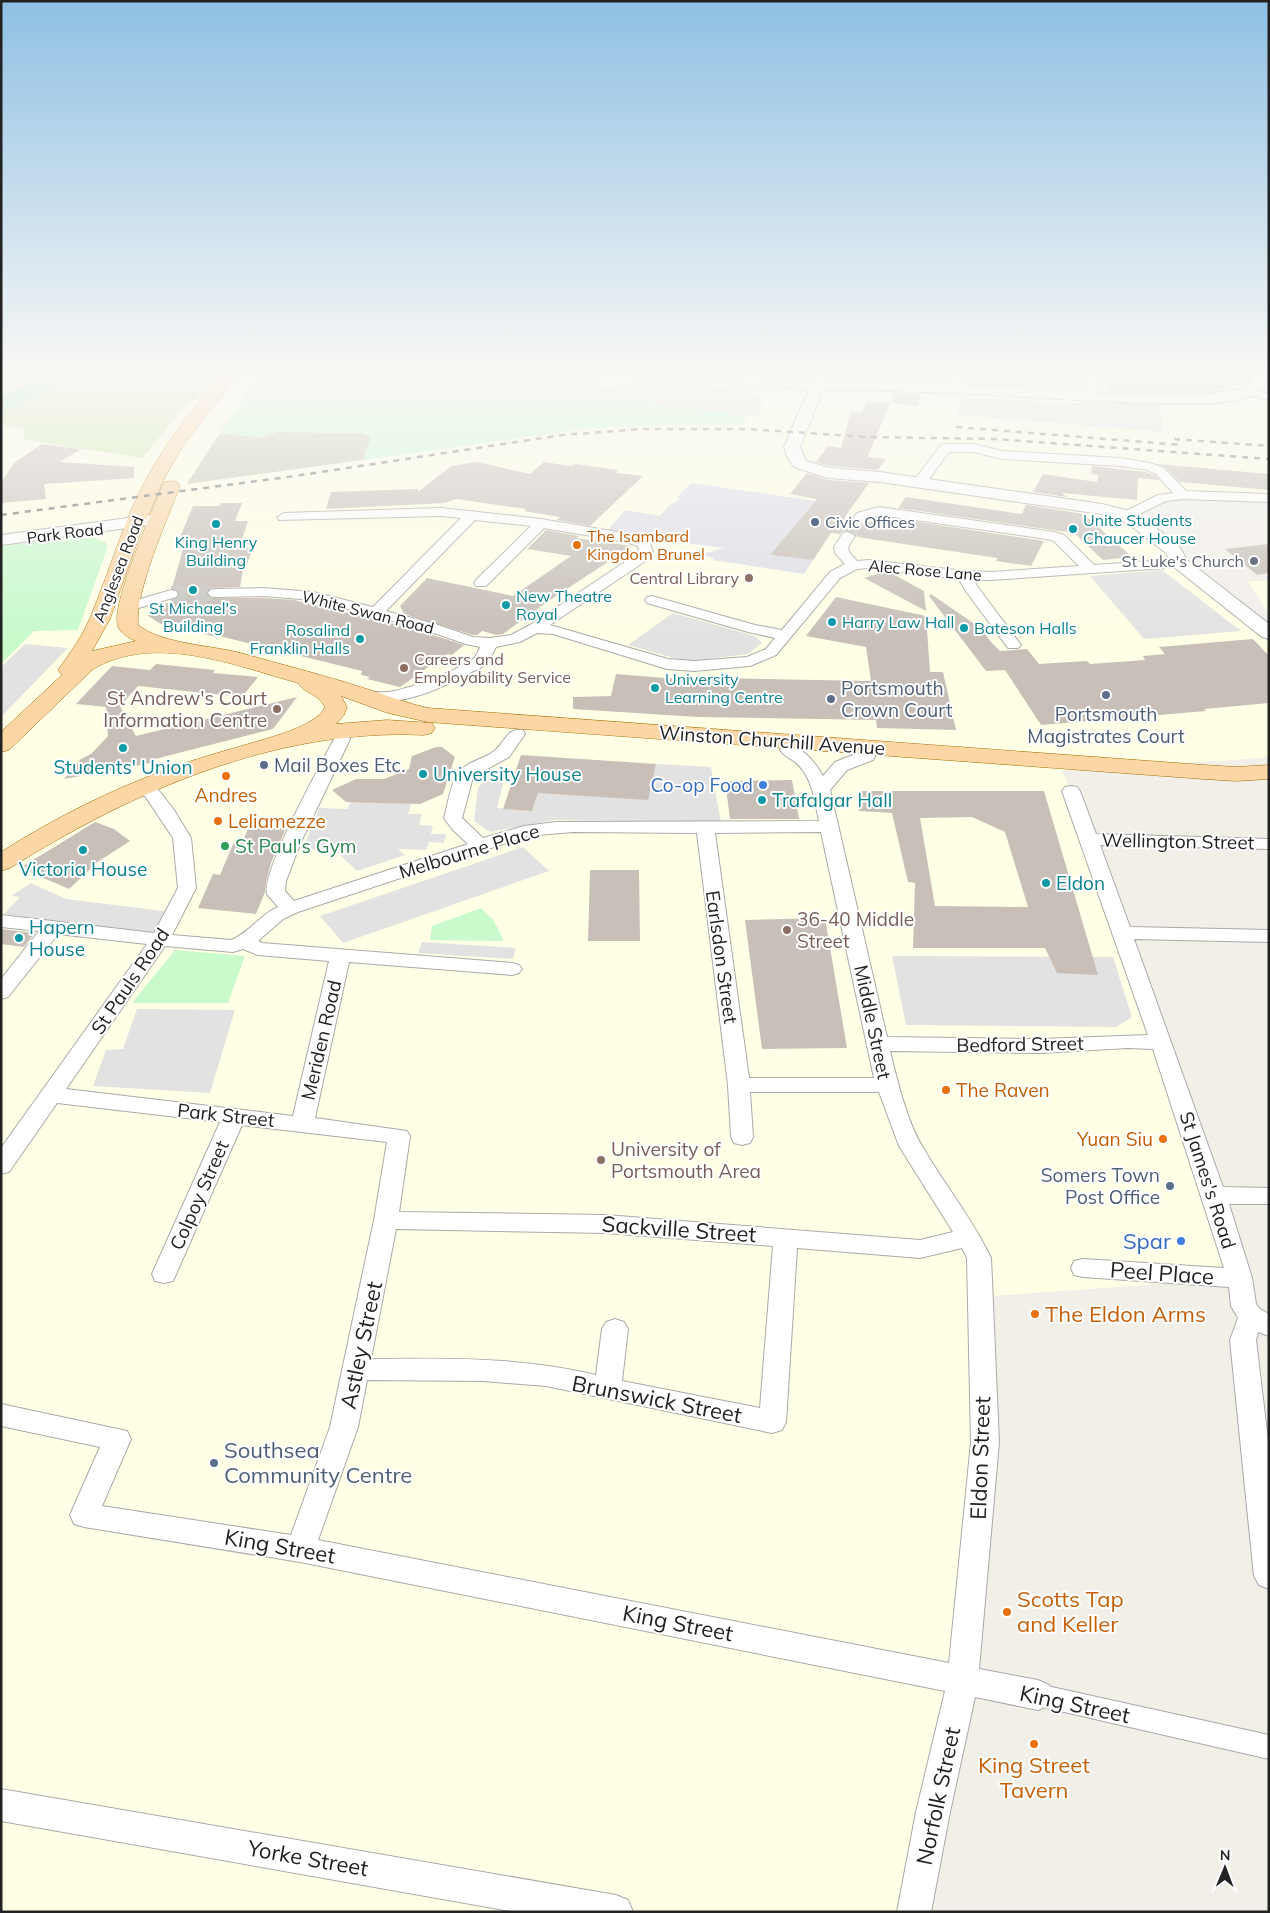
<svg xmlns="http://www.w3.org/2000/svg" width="1270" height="1913" viewBox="0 0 1270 1913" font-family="Mulish,sans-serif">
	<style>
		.education { fill: #ffffe5 }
		.construction { fill: #c7c7b4 }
		.grass { fill: #cdebb0 }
		.park { fill: #c8facc }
		.pitch { fill: #88e0be }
		.parking { fill: #e2e2e2 }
		.plaza { fill: #dddde8 }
		.building { fill: #c7bfb8; fill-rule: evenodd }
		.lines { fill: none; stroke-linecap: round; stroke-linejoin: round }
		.minor-tunnel-far1 { stroke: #c8c6c1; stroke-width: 12; stroke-dasharray: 12 6; stroke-linecap: butt }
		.minor-tunnel { stroke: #c8c6c1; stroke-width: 16; stroke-dasharray: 16 8; stroke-linecap: butt }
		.pedestrian-casing { stroke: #a9a9a9; stroke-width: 2 }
		.minor-casing { stroke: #a9a9a9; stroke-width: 2 }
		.tertiary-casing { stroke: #a9a9a9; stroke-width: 2 }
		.primary-casing { stroke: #a06b00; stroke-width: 1 }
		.pedestrian { fill: #fff; fill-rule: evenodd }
		.minor { fill: #fff; fill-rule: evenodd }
		.tertiary { fill: #fff; fill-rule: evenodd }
		.primary { fill: #fcd6a4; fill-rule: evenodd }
		.rail { stroke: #707070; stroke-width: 2.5; stroke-dasharray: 6 6; stroke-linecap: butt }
		.service-dot { fill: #5c6f8a; stroke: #fff; stroke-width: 2 }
		.culture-dot { fill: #0f9aa8; stroke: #fff; stroke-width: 2 }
		.food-dot { fill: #e8710a; stroke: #fff; stroke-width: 2 }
		.worship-dot { fill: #6b7280; stroke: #fff; stroke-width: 2 }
		.education-dot { fill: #8d6e63; stroke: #fff; stroke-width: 2 }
		.shop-dot { fill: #3f7fe0; stroke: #fff; stroke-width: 2 }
		.leisure-dot { fill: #2e9e5b; stroke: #fff; stroke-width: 2 }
		.labels { text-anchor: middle; stroke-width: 4; stroke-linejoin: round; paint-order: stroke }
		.far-culture-label { font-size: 16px; fill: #0d838f; stroke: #fff; text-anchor: start }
		.far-service-label { font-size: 16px; fill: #4e5e75; stroke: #fff; text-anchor: start }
		.far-street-label { font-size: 16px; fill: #222; stroke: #fff }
		.far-food-label { font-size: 16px; fill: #c56008; stroke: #fff; text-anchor: start }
		.far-worship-label { font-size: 16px; fill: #5b616d; stroke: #fff; text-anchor: end }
		.far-education-label { font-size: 16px; fill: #785e54; stroke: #fff; text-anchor: end }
		.service-label { font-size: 19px; fill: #4e5e75; stroke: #fff; text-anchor: start }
		.education-label { font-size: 19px; fill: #785e54; stroke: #fff; text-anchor: start }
		.street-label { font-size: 19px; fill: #222; stroke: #fff }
		.culture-label { font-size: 19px; fill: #0d838f; stroke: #fff; text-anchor: start }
		.shop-label { font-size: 19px; fill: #366cbe; stroke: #fff; text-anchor: end }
		.food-label { font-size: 19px; fill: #c56008; stroke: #fff; text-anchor: start }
		.leisure-label { font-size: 19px; fill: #27864d; stroke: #fff; text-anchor: start }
		.near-street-label { font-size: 22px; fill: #222; stroke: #fff }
		.near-shop-label { font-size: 22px; fill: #366cbe; stroke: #fff; text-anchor: end }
		.near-food-label { font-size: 22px; fill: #c56008; stroke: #fff; text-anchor: start }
		.near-service-label { font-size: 22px; fill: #4e5e75; stroke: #fff; text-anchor: start }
	</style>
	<rect width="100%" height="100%" fill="#f2efe9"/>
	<path class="education" d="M1 371H691L740 380 1143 399 1246 392 1269 396V498L1182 495 1127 516 1269 633V754L1263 758 1062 771 1074 798 1240 1278 980 1297 963 1680 914 1912H1Z
		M1248 581H1269V614Z"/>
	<path class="construction" d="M277 432 363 433 371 438 363 460 187 484 219 434 262 437Z"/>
	<path class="grass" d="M47 371H221L198 397 182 410 142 458 21 439 25 436 23 429 1 425V412L64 382 42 378 1 398V389L13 391 47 375 41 373Z"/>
	<path class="park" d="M263 371H583C611 402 686 408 726 411L727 415 747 416 743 425H665L592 428 363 460 371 438 363 433 277 432 262 437 219 434Z
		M94 535 96 539 105 542 108 546 78 630 34 631 1 664V546Z
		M481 908 494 921 504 941 430 940 432 926Z
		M175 950 245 956 228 1003H132Z"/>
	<path class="pitch" d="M42 378 65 382 1 412V398Z"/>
	<path class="parking" d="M1 371H35L48 375 13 391 1 389Z
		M969 371H1081L1083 387 1080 390H1054L1008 384 997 386 968 379Z
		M663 375 708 386 741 391 756 396 763 406 758 417 727 415 726 411 691 409 662 404 610 389Z
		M961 397 1063 403 1160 404 1163 432 958 415Z
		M1162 570 1241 631 1144 639 1090 576Z
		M673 613 755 636 762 643 748 654 698 660 677 659 628 645Z
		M25 644 68 648 1 717V667Z
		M656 764 711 767 721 822 554 820 490 832 474 821 478 788 483 782 506 772 497 808 532 811 538 793Z
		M351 801 411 803 408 814H422L419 825 433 826 431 834H446L444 843 429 842 426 850 398 849 405 855 357 871 336 851 303 849 319 808 347 809Z
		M523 847 549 871 343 943 320 916Z
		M31 883 66 899 171 912 155 936 4 914 20 897 11 896Z
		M422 942 516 948 513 959 418 953Z
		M892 956 1113 957 1132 1017 1116 1027 906 1025Z
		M137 1009 235 1010 210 1093 93 1086 106 1050 123 1049Z"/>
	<path class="plaza" d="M691 483 815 501 770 555 813 560 804 574 713 560 714 558 699 555 724 548 654 539 608 530 625 510 660 516 669 505 679 500 678 496Z"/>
	<path class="building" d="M898 371H925L923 380H896Z
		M1109 371H1253L1250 381 1247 383 1199 392 1177 393 1109 390Z
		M893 393 920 394 917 406 892 403Z
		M866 401 890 403 868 457 886 459 878 470 830 466 816 462 828 446 841 448 851 411 862 412Z
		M42 444 81 449 60 462 134 467V478L44 484 46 499 1 503V483L14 463Z
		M478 462 530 474 544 462 571 466 575 464 618 470 616 473 643 476 590 526 557 520 560 517 524 511 526 509 456 499 444 503 326 509 331 492 418 489V492L451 466Z
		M1157 464 1269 474V490L1180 482 1165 467Z
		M1092 466 1146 472 1155 476 1159 480 1138 478 1137 500 1062 493 1067 497 1033 492 1043 474 1097 482 1098 475 1091 474Z
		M807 473 828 480 869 483 844 518 851 519V522L858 526 864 525 868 521 887 524 891 518 1044 541 1031 566 996 561 997 558 857 537 856 534 848 530 843 531 840 534 831 533 813 560 770 555 817 499 790 494Z
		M906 497 1022 514 1026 505 1084 514 1132 557 1103 560 1074 533 898 508Z
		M221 503H242L235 521H248L239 548H253L247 564H244L240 587 210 588 206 592 210 598H263L294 600 411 628 464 645 452 655 448 654 437 661 400 687 367 679 370 677 361 675 362 671 219 636 217 637 161 624 148 616 157 607 177 599 180 595 178 590 172 588 185 542H178L193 506H220Z
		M546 530 579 536 577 538 632 546 547 602 503 634 497 635 482 631 477 635H473L404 614 400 606 427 578 513 596 571 556 527 549Z
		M1269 544V573L1257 575 1225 549Z
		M884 572 891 573 924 591 926 611 864 578Z
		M931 594 982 629 990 641 1000 651 1027 649 1039 664 1087 661 1090 664 1145 660 1143 656 1165 654 1159 647 1253 639 1269 656V703L1204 709 1206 711 1041 725 1005 670 986 671 929 596Z
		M836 597 926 616 930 672H943L956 730 877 728 876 720 698 717 573 709V697L611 696 616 674 714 682 713 678 871 681 866 647 806 636Z
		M156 664 215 670 213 673 258 677 242 697 138 686 120 706 136 736 297 697 273 729 151 760V763L64 779 81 759 91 754 108 736 106 707 76 704 112 666 150 670Z
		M436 747H442L455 757 443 794 420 804 346 802 332 790 356 779H384L409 769 412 756Z
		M521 755 656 764 648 800 538 793 532 811 503 809Z
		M792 780 799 819H730L725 781Z
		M862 791H1044L1098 975 1057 973 1045 948H913L915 883 908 882 892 813 859 811ZM972 817 1005 832 1028 907 935 906 920 818Z
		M95 822 114 829 130 841 99 861 69 889 20 868Z
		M263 827 286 828 271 863 266 882 265 892 256 914 198 908 213 874 220 875 234 842 242 843 248 829Z
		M590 870H639L640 941H588Z
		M825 918 847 1048 762 1049 745 920Z
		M1 929 35 933 24 947 1 944Z"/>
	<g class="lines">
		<path class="minor-tunnel-far1" d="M848 536 859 520"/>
		<path class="minor-tunnel" d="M171 594 215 593"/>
		<defs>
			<path id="pedestrian" d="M1038 1684 1269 1735V1759L1038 1706 1030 1703 1026 1695 1030 1687Z"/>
			<path id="minor" d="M815 371H827L823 386 817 389 811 386Z
				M953 371H965L961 390H953L951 388Z
				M1084 371H1096L1099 398 1097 400H1089L1087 398Z
				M1246 389 1269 394V400L1242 394 1240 392Z
				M945 444H974L1002 451 1120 458 1150 463 1164 468 1186 491 1269 494V502L1182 499 1166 501 1127 520 1122 519 1120 516 1122 513 1158 495 1173 493 1156 474 1147 470 1120 466 1002 459 974 452H949L924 486H914L913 483 914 480 941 445Z
				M879 507 1054 532 1064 535 1094 565 1180 559 1187 563 1180 567 991 580H974L977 586 1021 645 1018 648H1008L965 590 959 579 868 568 857 569 840 578 776 655 750 666 694 671 667 669 553 634 537 633 520 642 496 647C493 652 490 660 486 664 481 669 471 672 465 675 434 692 396 708 360 699L358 696 360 693C370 690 378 693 388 692 404 691 465 668 475 657 477 654 479 650 480 647L466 644 425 630 313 600 263 596 215 597 210 596 208 593 210 590 215 589 263 588 313 592 373 607 461 518 441 516 279 520 277 517 284 513 441 508 541 519 629 534 649 541 653 551 644 562 550 625 668 659 694 661 747 657 766 649 775 638 748 632 647 603 645 600 647 597 652 596 755 625 782 630 830 572 845 564 835 553 834 547 843 533 848 532 855 536 848 547 849 552 857 561 868 560 965 571 991 572 1079 566 1054 541 1047 539 880 515 867 519 864 523 859 524 852 520 857 513ZM475 520 531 526 476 580 474 583 476 586H486L544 528 626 542 638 546 639 551 634 556 530 625 511 635 490 638 473 637 435 624 386 611Z
				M171 590 176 591 178 594 176 597 128 611 123 610 121 607 123 604Z
				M339 724 345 725 350 739 301 842 286 881 285 891 294 901 468 844 452 829 444 818C448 804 450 785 458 773 467 761 483 760 494 751 505 743 507 727 523 730L525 734 509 757 473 777 462 818 483 838 524 826 556 822 819 821C815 803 813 782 801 768 796 760 785 758 780 750L782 746C800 742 815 762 823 776L835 762 861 752H873L875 756 873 760 847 770 830 790 887 1037 1040 1039 1148 1035 1062 791 1065 787 1071 786 1077 787 1080 791 1096 834 1269 839V849L1100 845 1130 927 1269 930V942L1134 939 1223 1187 1269 1188V1204H1229L1252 1278 1256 1304 1260 1309 1269 1314V1336L1258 1332 1256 1340 1269 1449V1589L1259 1585 1254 1576 1230 1340 1238 1318 1231 1306 1229 1287 1083 1277 1074 1275 1071 1268 1074 1261 1083 1259 1224 1268 1153 1049 1128 1048 1040 1053 890 1051C897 1080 907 1121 922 1146 944 1184 972 1218 991 1258L999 1442 979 1669 1038 1680 1049 1685 1054 1695 1049 1705 1038 1710 975 1697 950 1812 931 1912H897L916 1812 945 1691 300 1562 84 1527 74 1524 70 1515 100 1447 1 1426V1404L127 1431 131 1439 102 1506 291 1535 330 1427 374 1220 387 1142 242 1125 173 1281 164 1283 155 1281 152 1274 220 1122 57 1103 9 1172 1 1174V1148L147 944 58 934 8 997 1 999V979L39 931 1 927V915L154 933 178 888 173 838 145 796 134 793 131 789 134 785 140 784 157 788 174 810 191 838 196 888 172 935 231 940C249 933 260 915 278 907L267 894C261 872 321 764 334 739L331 729 333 725ZM573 832 697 833 728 1085 731 1137 734 1143 742 1145 750 1143 753 1137 750 1092H879L899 1146 953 1232 920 1240 606 1215 399 1212 410 1136 407 1131 315 1118 349 962 512 975 519 973 522 969 519 965 512 963 262 943 258 941 283 919 298 912 527 836ZM821 832 874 1078H749L715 833ZM165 946 233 952 243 949 258 955 329 961 293 1116 66 1089ZM396 1229 606 1233 773 1246 760 1408 622 1381 628 1329 624 1322 615 1319 606 1322 602 1329 596 1375C522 1357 447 1358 371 1359ZM797 1248 920 1258 962 1248 967 1258 971 1442 949 1663 318 1540 358 1427 367 1380 483 1381 546 1386 772 1433 782 1430 786 1422Z
				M1 1789 616 1895 628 1900 633 1912H516L1 1821Z"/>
			<path id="tertiary" d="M682 371H711L789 380 924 382 1113 394 1195 395 1239 390 1252 382 1255 371H1269C1269 383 1259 392 1249 396 1221 406 1191 404 1163 403 1106 403 1049 398 993 395 936 391 879 391 823 390L800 447 806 461 830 468 880 472 1102 504 1133 512 1147 521 1179 546 1187 560 1269 624V639L1262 637 1174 567 1166 553 1135 529 1121 520 1101 514 880 482 828 478 794 467 787 457 784 447 809 389 755 386 684 374Z
				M158 514 164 515 166 519 164 523 1 545V535Z"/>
			<path id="primary" d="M225 371H241L184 444 165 477 140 534 110 619 92 651 136 641C129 638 121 634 118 626 110 606 153 510 162 486L165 482 171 481 177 482 180 486C167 520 135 591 138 625 163 645 214 645 244 654 287 666 331 677 373 691 392 697 409 704 428 708L1204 765 1236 767 1269 765V779L1236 781 1204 779 428 722 388 713 341 696 347 707 344 715 336 724 387 720 432 723 435 728 432 733 424 735C276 728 133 791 10 868L1 871V852C55 818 112 789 171 768 201 757 232 749 262 740 279 735 318 724 325 707 317 692 306 695 298 683 234 665 155 633 93 669L9 750 1 752V732L62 675 58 670C70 653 82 637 90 618 110 571 123 521 148 476 169 438 196 404 225 371Z"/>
		</defs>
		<use href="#pedestrian" class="pedestrian-casing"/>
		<use href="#minor" class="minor-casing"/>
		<use href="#tertiary" class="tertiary-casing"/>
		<use href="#primary" class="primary-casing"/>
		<use href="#pedestrian" class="pedestrian"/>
		<use href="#minor" class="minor"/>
		<use href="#tertiary" class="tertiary"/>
		<use href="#primary" class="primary"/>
		<path class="rail" d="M956 427 1182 445
			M1174 439 1269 446
			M1 515 295 476 562 435 642 429H747L868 437 995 439 1269 459"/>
	</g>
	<linearGradient id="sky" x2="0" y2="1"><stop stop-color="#8fc0e4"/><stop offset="0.58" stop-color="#f9f8f5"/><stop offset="1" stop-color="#f9f8f5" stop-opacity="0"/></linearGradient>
	<rect width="1270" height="639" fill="url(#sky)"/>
	<g class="service-dot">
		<circle cx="815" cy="522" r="5"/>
		<circle cx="1106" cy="695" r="5"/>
		<circle cx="831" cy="699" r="5"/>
		<circle cx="264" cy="765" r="5"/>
		<circle cx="1170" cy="1186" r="5"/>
		<circle cx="214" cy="1463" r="5"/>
	</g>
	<g class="culture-dot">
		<circle cx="216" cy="524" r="5"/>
		<circle cx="1073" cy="529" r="5"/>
		<circle cx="193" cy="590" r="5"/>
		<circle cx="506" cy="605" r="5"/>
		<circle cx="832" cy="622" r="5"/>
		<circle cx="964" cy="628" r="5"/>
		<circle cx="360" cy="639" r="5"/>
		<circle cx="655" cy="688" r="5"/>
		<circle cx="123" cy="748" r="5"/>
		<circle cx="423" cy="774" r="5"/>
		<circle cx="762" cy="800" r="5"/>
		<circle cx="83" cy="850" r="5"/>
		<circle cx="1046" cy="883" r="5"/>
		<circle cx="19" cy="938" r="5"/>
	</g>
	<g class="food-dot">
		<circle cx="577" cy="545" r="5"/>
		<circle cx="226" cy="776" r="5"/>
		<circle cx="218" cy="821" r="5"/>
		<circle cx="946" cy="1090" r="5"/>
		<circle cx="1163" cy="1139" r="5"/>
		<circle cx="1035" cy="1314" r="5"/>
		<circle cx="1007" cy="1612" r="5"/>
		<circle cx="1034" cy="1744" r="5"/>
	</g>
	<circle class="worship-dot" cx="1254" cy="561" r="5"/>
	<g class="education-dot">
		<circle cx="749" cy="578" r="5"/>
		<circle cx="404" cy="668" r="5"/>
		<circle cx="277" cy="709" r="5"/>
		<circle cx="787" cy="930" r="5"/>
		<circle cx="601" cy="1160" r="5"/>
	</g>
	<g class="shop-dot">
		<circle cx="763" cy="785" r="5"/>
		<circle cx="1181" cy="1241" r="5"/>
	</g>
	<circle class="leisure-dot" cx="225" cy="846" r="5"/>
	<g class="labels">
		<g class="far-culture-label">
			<text x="1083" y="526">Unite Students<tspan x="1083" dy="18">Chaucer House</tspan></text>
			<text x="216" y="548" text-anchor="middle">King Henry<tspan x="216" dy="18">Building</tspan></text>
			<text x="516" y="602">New Theatre<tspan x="516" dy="18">Royal</tspan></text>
			<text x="193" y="614" text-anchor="middle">St Michael's<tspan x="193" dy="18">Building</tspan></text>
			<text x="842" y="628">Harry Law Hall</text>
			<text x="974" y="634">Bateson Halls</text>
			<text x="350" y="636" text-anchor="end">Rosalind<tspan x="350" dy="18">Franklin Halls</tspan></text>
			<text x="665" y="685">University<tspan x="665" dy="18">Learning Centre</tspan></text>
		</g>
		<g class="far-service-label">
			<text x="825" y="528">Civic Offices</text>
		</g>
		<g class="far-street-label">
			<text transform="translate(65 533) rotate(-7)" y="6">Park Road</text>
			<text transform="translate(118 569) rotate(-69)" y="6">Anglesea Road</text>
			<text transform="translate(925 570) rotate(5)" y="6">Alec Rose Lane</text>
			<text transform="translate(368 612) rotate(14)" y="6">White Swan Road</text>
		</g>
		<g class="far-food-label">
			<text x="587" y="542">The Isambard<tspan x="587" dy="18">Kingdom Brunel</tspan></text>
		</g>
		<g class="far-worship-label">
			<text x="1244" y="567">St Luke's Church</text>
		</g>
		<g class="far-education-label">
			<text x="739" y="584">Central Library</text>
			<text x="414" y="665" text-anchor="start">Careers and<tspan x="414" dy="18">Employability Service</tspan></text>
		</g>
		<g class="service-label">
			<text x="841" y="695">Portsmouth<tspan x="841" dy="22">Crown Court</tspan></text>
			<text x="1106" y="721" text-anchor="middle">Portsmouth<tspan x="1106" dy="22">Magistrates Court</tspan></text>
			<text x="274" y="772">Mail Boxes Etc.</text>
			<text x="1160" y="1182" text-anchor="end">Somers Town<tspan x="1160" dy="22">Post Office</tspan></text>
		</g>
		<g class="education-label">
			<text x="267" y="705" text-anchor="end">St Andrew's Court<tspan x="267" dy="22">Information Centre</tspan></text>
			<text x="797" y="926">36-40 Middle<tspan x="797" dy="22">Street</tspan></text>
			<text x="611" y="1156">University of<tspan x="611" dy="22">Portsmouth Area</tspan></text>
		</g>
		<g class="street-label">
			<text transform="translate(772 740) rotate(4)" y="7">Winston Churchill Avenue</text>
			<text transform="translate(1178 841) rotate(1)" y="7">Wellington Street</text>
			<text transform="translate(469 851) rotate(-17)" y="7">Melbourne Place</text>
			<text transform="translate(722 957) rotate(82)" y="7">Earlsdon Street</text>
			<text transform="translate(130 981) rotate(-56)" y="7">St Pauls Road</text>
			<text transform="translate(873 1022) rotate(78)" y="7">Middle Street</text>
			<text transform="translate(321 1040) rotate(-77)" y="7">Meriden Road</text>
			<text transform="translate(1020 1044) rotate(-1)" y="7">Bedford Street</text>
			<text transform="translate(226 1115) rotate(6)" y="7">Park Street</text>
			<text transform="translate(1208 1180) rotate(72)" y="7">St James's Road</text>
			<text transform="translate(199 1195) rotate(-66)" y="7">Colpoy Street</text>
		</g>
		<g class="culture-label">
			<text x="123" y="774" text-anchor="middle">Students' Union</text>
			<text x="433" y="781">University House</text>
			<text x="772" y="807">Trafalgar Hall</text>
			<text x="83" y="876" text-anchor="middle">Victoria House</text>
			<text x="1056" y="890">Eldon</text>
			<text x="29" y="934">Hapern<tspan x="29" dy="22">House</tspan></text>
		</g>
		<g class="shop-label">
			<text x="753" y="792">Co-op Food</text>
		</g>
		<g class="food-label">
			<text x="226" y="802" text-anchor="middle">Andres</text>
			<text x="228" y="828">Leliamezze</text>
			<text x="956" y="1097">The Raven</text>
			<text x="1153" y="1146" text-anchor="end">Yuan Siu</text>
		</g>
		<g class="leisure-label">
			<text x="235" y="853">St Paul's Gym</text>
		</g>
		<g class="near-street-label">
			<text transform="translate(679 1229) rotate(4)" y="8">Sackville Street</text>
			<text transform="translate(1162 1273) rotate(4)" y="8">Peel Place</text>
			<text transform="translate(361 1345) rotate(-78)" y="8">Astley Street</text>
			<text transform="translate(657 1399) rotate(11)" y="8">Brunswick Street</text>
			<text transform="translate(980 1458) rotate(-88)" y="8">Eldon Street</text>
			<text transform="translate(280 1546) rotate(10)" y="8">King Street</text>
			<text transform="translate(678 1623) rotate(11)" y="8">King Street</text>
			<text transform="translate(1075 1704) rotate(12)" y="8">King Street</text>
			<text transform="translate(938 1796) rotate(-78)" y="8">Norfolk Street</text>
			<text transform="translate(308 1858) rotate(10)" y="8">Yorke Street</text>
		</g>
		<g class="near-shop-label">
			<text x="1171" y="1249">Spar</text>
		</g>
		<g class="near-food-label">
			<text x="1045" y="1322">The Eldon Arms</text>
			<text x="1017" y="1607">Scotts Tap<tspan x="1017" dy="25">and Keller</tspan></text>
			<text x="1034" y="1773" text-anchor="middle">King Street<tspan x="1034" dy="25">Tavern</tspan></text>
		</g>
		<g class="near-service-label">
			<text x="224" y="1458">Southsea<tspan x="224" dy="25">Community Centre</tspan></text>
		</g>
	</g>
	<rect width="1270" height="1913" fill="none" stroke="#222222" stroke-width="5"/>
	<g transform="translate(1225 1868) rotate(1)" stroke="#ffffff" stroke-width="4" paint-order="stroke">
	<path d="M0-4L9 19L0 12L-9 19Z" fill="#222222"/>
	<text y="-8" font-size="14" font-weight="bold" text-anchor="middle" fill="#222222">N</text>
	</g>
</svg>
